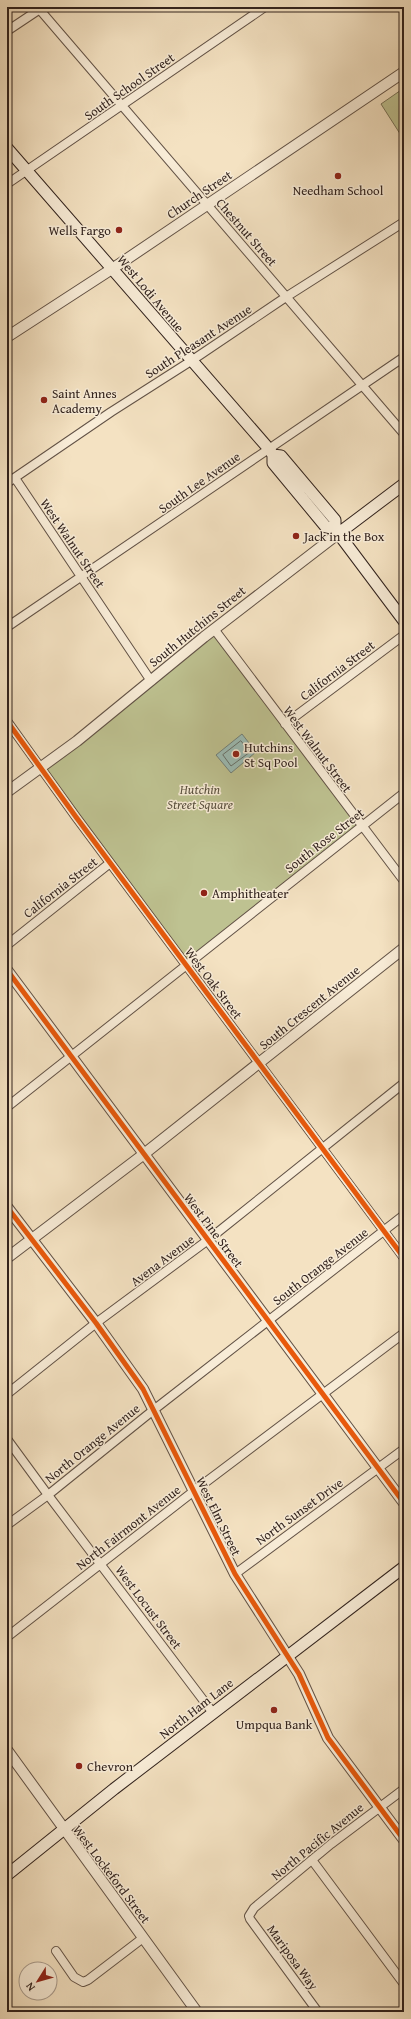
<svg xmlns="http://www.w3.org/2000/svg" width="411" height="2019" viewBox="0 0 411 2019" font-family="'Gentium Book Plus',serif">
	<style>
		.green { fill: #bec291; stroke: #787257 }
		.water { fill: #9cbdb6; stroke: #717f79 }
		.lines { fill: none; stroke-linecap: round; stroke-linejoin: round }
		.shore { stroke: #66706a; stroke-width: 1 }
		.minor-casing { stroke: #625246; stroke-width: 10 }
		.tertiary-casing { stroke: #625246; stroke-width: 12 }
		.secondary-casing { stroke: #31221d; stroke-width: 13 }
		.minor { stroke: #f8ecd7; stroke-width: 8 }
		.tertiary { stroke: #f8ecd7; stroke-width: 10 }
		.secondary { stroke: #f8ecd7; stroke-width: 11 }
		.cycleway-casing { stroke: #f8ecd7; stroke-width: 8 }
		.cycleway { stroke: #e8590c; stroke-width: 5 }
		.poi-dot { fill: #8f2418; stroke: #f8ecd7; stroke-width: 1.5 }
		.labels { text-anchor: middle; stroke-width: 3; stroke-linejoin: round; paint-order: stroke }
		.street-label { font-size: 13px; fill: #31221d; stroke: #f8ecd7 }
		.poi-label { font-size: 13px; fill: #31221d; stroke: #f8ecd7; text-anchor: start }
		.park-label { font-size: 13px; font-style: italic; fill: #5b5240; stroke: #f8ecd7 }
	</style>
	<rect width="100%" height="100%" fill="#f4e2c2"/>
	<filter id="stains"><feTurbulence type="fractalNoise" baseFrequency=".005" numOctaves="4"/><feColorMatrix values="0 0 0 0 .2 0 0 0 0 .09 0 0 0 0 .02 0 0 0 .5 -.17"/></filter>
	<radialGradient id="worn" r=".72"><stop offset=".6" stop-color="#630" stop-opacity="0"/><stop offset="1" stop-color="#630" stop-opacity=".3"/></radialGradient>
	<path class="green" d="M404 88V140L381 104Z
		M214 629 361 826 186 964 39 768Z"/>
	<path class="water" d="M242 734 256 752 231 773 216 755Z"/>
	<g class="lines">
		<path class="shore" d="M241 741 250 752 231 766 223 755Z"/>
		<defs>
			<path id="minor" d="M40 10 404 434
				M7 31 43 7
				M7 184 265 7
				M15 478 151 681
				M7 483 111 412 191 361 286 297 404 222
				M7 627 404 357
				M214 629 404 881
				M7 721 76 817 404 1258
				M285 724 404 635
				M7 945 110 863
				M7 1107 404 793
				M7 1394 96 1323 208 1240 404 1083
				M7 1439 48 1495 213 1713
				M7 1525 48 1495 151 1412 404 1215
				M235 1574 404 1449
				M7 1637 194 1491 404 1333
				M312 1860 404 1984
				M56 1951 74 1977 83 1982 88 1980 143 1938
				M318 2012 250 1919 249 1916 254 1908 331 1844 404 1789"/>
			<path id="tertiary" d="M7 337 121 263 404 72
				M7 792 77 741 204 637 339 533
				M7 970 404 1503
				M7 1207 96 1323 143 1389 235 1574 299 1674 328 1738 404 1840
				M7 1258 144 1154 404 948
				M7 1750 197 2012"/>
			<path id="secondary" d="M7 148 269 449 273 455V463L326 527 335 529 404 621
				M273 455 281 456 335 520V529
				M339 533 404 484
				M7 1875 114 1789 404 1567"/>
		</defs>
		<use href="#minor" class="minor-casing"/>
		<use href="#tertiary" class="tertiary-casing"/>
		<use href="#secondary" class="secondary-casing"/>
		<use href="#minor" class="minor"/>
		<use href="#tertiary" class="tertiary"/>
		<use href="#secondary" class="secondary"/>
		<defs>
			<path id="cycleway" d="M7 721 76 817 404 1258
				M7 970 404 1503
				M7 1207 96 1323 143 1389 235 1574 299 1674 328 1738 404 1840"/>
		</defs>
		<use href="#cycleway" class="cycleway-casing"/>
		<use href="#cycleway" class="cycleway"/>
	</g>
	<g class="poi-dot">
		<circle cx="338" cy="176" r="4"/>
		<circle cx="119" cy="230" r="4"/>
		<circle cx="44" cy="400" r="4"/>
		<circle cx="296" cy="536" r="4"/>
		<circle cx="236" cy="754" r="4"/>
		<circle cx="204" cy="893" r="4"/>
		<circle cx="274" cy="1710" r="4"/>
		<circle cx="79" cy="1766" r="4"/>
	</g>
	<g class="labels">
		<g class="street-label">
			<text transform="translate(129 86) rotate(-35)" y="5">South School Street</text>
			<text transform="translate(199 194) rotate(-34)" y="5">Church Street</text>
			<text transform="translate(247 232) rotate(49)" y="5">Chestnut Street</text>
			<text transform="translate(151 293) rotate(50)" y="5">West Lodi Avenue</text>
			<text transform="translate(198 341) rotate(-33)" y="5">South Pleasant Avenue</text>
			<text transform="translate(199 482) rotate(-35)" y="5">South Lee Avenue</text>
			<text transform="translate(73 543) rotate(56)" y="5">West Walnut Street</text>
			<text transform="translate(197 626) rotate(-39)" y="5">South Hutchins Street</text>
			<text transform="translate(337 670) rotate(-37)" y="5">California Street</text>
			<text transform="translate(318 749) rotate(53)" y="5">West Walnut Street</text>
			<text transform="translate(324 840) rotate(-38)" y="5">South Rose Street</text>
			<text transform="translate(60 887) rotate(-38)" y="5">California Street</text>
			<text transform="translate(214 983) rotate(53)" y="5">West Oak Street</text>
			<text transform="translate(309 1007) rotate(-39)" y="5">South Crescent Avenue</text>
			<text transform="translate(214 1230) rotate(53)" y="5">West Pine Street</text>
			<text transform="translate(162 1260) rotate(-37)" y="5">Avena Avenue</text>
			<text transform="translate(320 1266) rotate(-38)" y="5">South Orange Avenue</text>
			<text transform="translate(92 1443) rotate(-39)" y="5">North Orange Avenue</text>
			<text transform="translate(299 1511) rotate(-36)" y="5">North Sunset Drive</text>
			<text transform="translate(219 1516) rotate(64)" y="5">West Elm Street</text>
			<text transform="translate(128 1527) rotate(-38)" y="5">North Fairmont Avenue</text>
			<text transform="translate(149 1607) rotate(53)" y="5">West Locust Street</text>
			<text transform="translate(196 1708) rotate(-38)" y="5">North Ham Lane</text>
			<text transform="translate(317 1841) rotate(-39)" y="5">North Pacific Avenue</text>
			<text transform="translate(112 1874) rotate(53)" y="5">West Lockeford Street</text>
			<text transform="translate(293 1957) rotate(54)" y="5">Mariposa Way</text>
		</g>
		<g class="poi-label">
			<text x="338" y="195" text-anchor="middle">Needham School</text>
			<text x="111" y="235" text-anchor="end">Wells Fargo</text>
			<text x="52" y="398">Saint Annes<tspan x="52" dy="15">Academy</tspan></text>
			<text x="304" y="541">Jack in the Box</text>
			<text x="244" y="752">Hutchins<tspan x="244" dy="15">St Sq Pool</tspan></text>
			<text x="212" y="898">Amphitheater</text>
			<text x="274" y="1729" text-anchor="middle">Umpqua Bank</text>
			<text x="87" y="1771">Chevron</text>
		</g>
		<g class="park-label">
			<text x="200" y="794">Hutchin<tspan x="200" dy="15">Street Square</tspan></text>
		</g>
	</g>
	<rect width="411" height="2019" fill="none" stroke="#f4e2c2" stroke-width="24"/>
	<rect x="8" y="8" width="395" height="2003" fill="none" stroke="#31221d" stroke-width="2"/>
	<rect x="12" y="12" width="387" height="1995" fill="none" stroke="#31221d"/>
	<g transform="translate(38 1981) rotate(233)"><circle r="19" fill="#f8ecd7" stroke="#a89b8d"/>
	<path d="M0-3L7 15L0 10L-7 15Z" fill="#8f2418"/>
	<text y="-6" font-size="11" font-weight="bold" text-anchor="middle" fill="#31221d">N</text>
	</g>
	<rect width="100%" height="100%" filter="url(#stains)"/>
	<rect width="100%" height="100%" fill="url(#worn)"/>
</svg>
